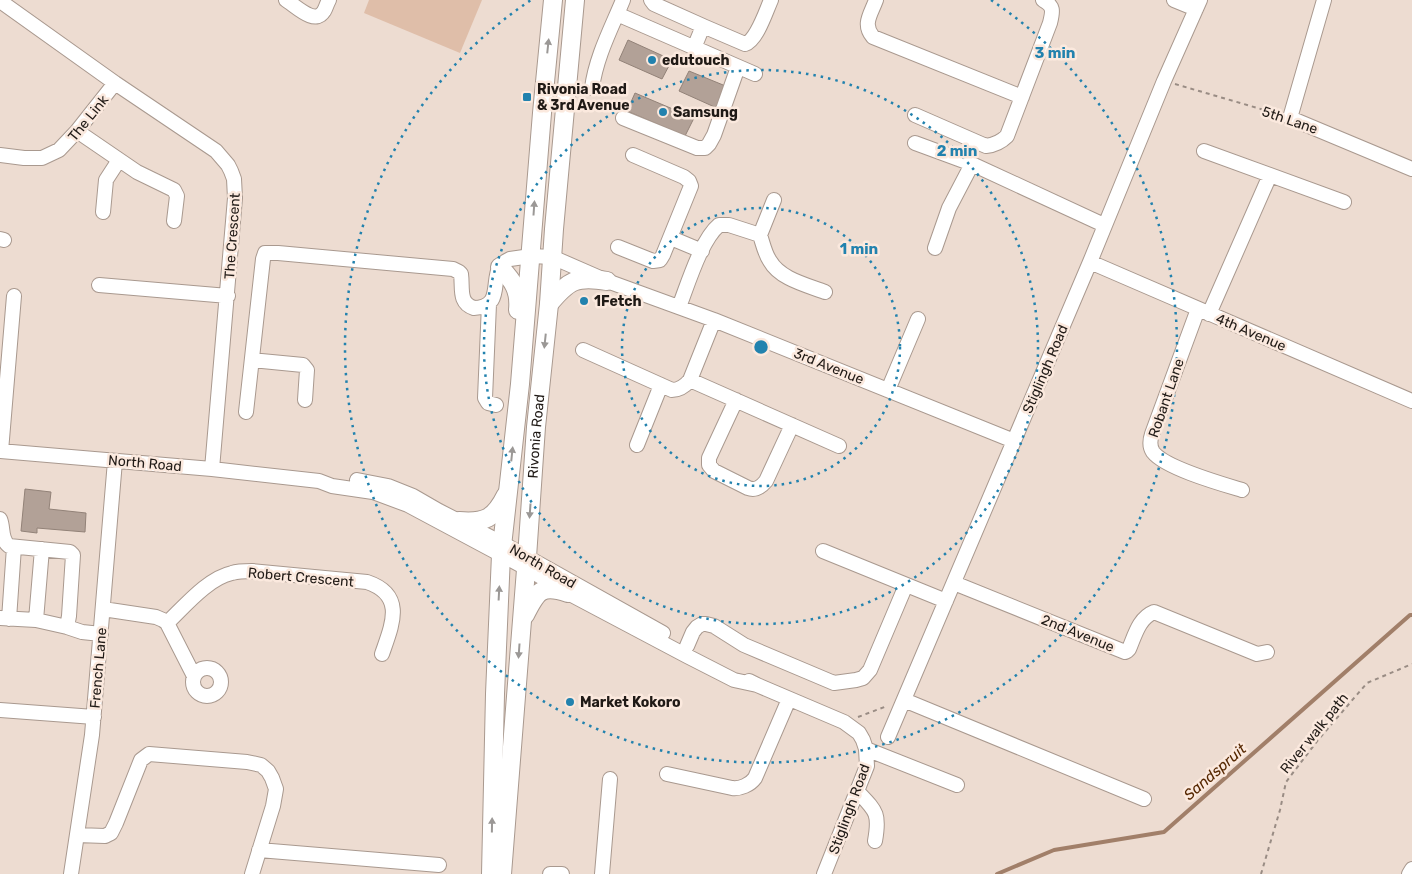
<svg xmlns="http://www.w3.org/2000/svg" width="1412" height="874" viewBox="0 0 1412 874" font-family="Rubik,sans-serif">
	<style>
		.green { fill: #dfbea9 }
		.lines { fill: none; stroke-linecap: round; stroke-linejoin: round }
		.stream { stroke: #a17f69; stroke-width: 4 }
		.building { fill: #b2a197; stroke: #928278 }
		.minor-casing { stroke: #a9998f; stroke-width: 16 }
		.major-casing { stroke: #a9998f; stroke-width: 20 }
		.path { stroke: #998c84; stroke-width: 2; stroke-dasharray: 4 4; stroke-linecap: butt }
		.minor { stroke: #fff; stroke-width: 14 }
		.major { stroke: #fff; stroke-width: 18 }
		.oneway { fill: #9b9896 }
		.ring { fill: none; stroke: #2282ae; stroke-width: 2.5; stroke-dasharray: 2.5 5 }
		.poi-dot { fill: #2282ae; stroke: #fbe9de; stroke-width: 2 }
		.labels { text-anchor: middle; stroke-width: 5; stroke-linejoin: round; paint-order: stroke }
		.poi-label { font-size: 14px; font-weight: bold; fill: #201a16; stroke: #fbe9de; text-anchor: start }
		.street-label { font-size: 14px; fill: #201a16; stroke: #fbe9de }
		.water-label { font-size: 15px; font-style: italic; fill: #552700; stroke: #fbe9de }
		.centre { fill: #2282ae; stroke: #fbe9de; stroke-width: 2.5 }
		.ring-label { font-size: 15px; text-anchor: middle; font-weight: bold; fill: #2282ae; stroke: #fbe9de; stroke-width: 5; stroke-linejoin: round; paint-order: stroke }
	</style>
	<rect width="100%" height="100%" fill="#eddcd1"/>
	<path class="green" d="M369 0H482L460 53 364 13Z"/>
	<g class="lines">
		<path class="stream" d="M997 874 1054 850 1164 832 1410 615H1412"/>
	</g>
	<path class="building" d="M628 40 672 60 662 79 619 60Z
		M689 71 728 87 719 109 679 91Z
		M635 93 694 118 685 136 627 111Z
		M25 489 51 492 49 509 86 513 85 532 37 528V533L21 531Z"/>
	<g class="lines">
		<defs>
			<path id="minor" d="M286 0C296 6 315 26 324 11 326 8 327 3 329 0
				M651 0 654 4 703 26
				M876 0C871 14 862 24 873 37L1022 97
				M1174 0 1196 9
				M1324 0 1290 118 1412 169
				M0 1 115 83 216 151 228 165 231 171 234 179 235 198 212 469
				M617 14 755 74
				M694 48 703 26 745 44C757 40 766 11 771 0
				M592 88C596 57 611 29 623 0
				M915 115 986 146C995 145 1001 142 1007 136L1050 23C1053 11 1054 6 1043 0
				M623 118 697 148H705L709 144 714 135 738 67
				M77 131 137 172 174 190 177 196 174 221
				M915 143 972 164 1104 225
				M1204 151 1344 202
				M0 155 24 158H42L59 150 77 131 115 83
				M103 212 106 180 119 160
				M760 235 774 200
				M671 238 702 251
				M0 239 4 240
				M618 247 653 261 660 260 663 255 691 186 689 181 684 177 633 155
				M935 248 949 208 972 164
				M1090 262 1412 401
				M99 285 228 296
				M489 304 485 398 488 403 496 405
				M679 307C688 284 701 240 719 225H729L760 235C763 244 765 254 770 261 780 279 807 285 825 292
				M1198 309 1152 434C1150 440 1149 446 1153 452 1165 468 1222 484 1242 490
				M1209 314 1270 175
				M583 350 672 390C680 390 685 386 690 380L714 320
				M252 360 303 365 307 370 305 400
				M690 380 839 446
				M888 390 918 319
				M736 400 709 458V465L714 471 748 488C756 491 761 487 766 481L792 425
				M246 412 263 259 265 253H278L453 269 459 272 461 274C463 288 458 303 474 308 503 307 491 282 500 266 502 263 506 261 510 259L531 256 552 257 607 281 714 320 1014 441
				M637 445 661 385
				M0 451 212 469 319 481 332 486 373 492 408 505 526 568 568 593 687 656 734 680 757 685
				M1 451 14 296
				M357 480 388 486 413 496 439 511 502 543 663 633
				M0 519C4 528 0 539 9 546L70 552 73 555 69 616 67 627
				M823 551 946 601
				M954 583 1125 652 1127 651 1129 649C1135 635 1139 618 1154 612L1257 654 1267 652
				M103 609 156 617 163 620 167 623 194 676
				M0 618 36 620 67 627 82 632 101 634
				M9 619 14 547
				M36 620 42 549
				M167 623C184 607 208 578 232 573 238 571 245 571 252 571L367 582C406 595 392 625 382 654
				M687 646 693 632 697 627 702 624H706L714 626 744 645 834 683 856 680 863 678 870 670 906 585
				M193 682a14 14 0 1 1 28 0a14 14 0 1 1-28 0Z
				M749 681 757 685 844 722 859 733 863 740 866 749 867 766 824 874
				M904 700 1144 799
				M0 710 94 717
				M888 737 1090 262 1164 81 1200 0
				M866 749 957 785
				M667 774 732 788C740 789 750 785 755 778L789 699
				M857 791C876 811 880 813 875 841
				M77 835 105 836 111 833 116 823 141 760 149 754 247 762 261 765 268 771 272 778 276 789 273 806 252 874
				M259 850 439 865
				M71 874 92 735 115 461
				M550 874H562
				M602 874 610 779
				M1409 874 1412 869"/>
			<g id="major">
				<path d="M500 267C513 281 520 290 518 310"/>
				<path d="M549 304C569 280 576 276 607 281"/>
				<path d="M459 521C485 523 494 519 506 495"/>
				<path d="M525 615C537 591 541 584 568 593"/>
				<path d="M491 874 495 694 501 555 520 384 542 113 553 0"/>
				<path id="s1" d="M502 874 527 557 536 427 549 304 554 229 575 0"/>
			</g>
		</defs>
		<use href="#minor" class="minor-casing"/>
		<use href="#major" class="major-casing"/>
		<path class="path" d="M1175 84 1278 114
			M858 717 887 706
			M1261 874 1280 810 1286 782 1318 740 1367 683 1412 664"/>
		<use href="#minor" class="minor"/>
		<use href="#major" class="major"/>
	</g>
	<defs><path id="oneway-solid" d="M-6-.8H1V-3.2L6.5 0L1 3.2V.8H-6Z" transform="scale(1.25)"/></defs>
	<g class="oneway">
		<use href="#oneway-solid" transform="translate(548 46) rotate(-84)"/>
		<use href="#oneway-solid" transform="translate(534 208) rotate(-86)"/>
		<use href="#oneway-solid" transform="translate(545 341) rotate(96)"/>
		<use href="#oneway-solid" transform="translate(512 454) rotate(-84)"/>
		<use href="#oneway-solid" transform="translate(530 511) rotate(94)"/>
		<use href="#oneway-solid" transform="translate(499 593) rotate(-87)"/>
		<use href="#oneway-solid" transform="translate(519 651) rotate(94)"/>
		<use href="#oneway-solid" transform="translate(492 825) rotate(-89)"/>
	</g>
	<g class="ring">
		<circle cx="761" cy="347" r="139"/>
		<circle cx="761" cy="347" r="277"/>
		<path d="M991 0A416 416 0 1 1 531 0"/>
	</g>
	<g class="poi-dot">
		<circle cx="652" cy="60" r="5"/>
		<rect x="522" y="92" width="10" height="10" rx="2.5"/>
		<circle cx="663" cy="112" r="5"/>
		<circle cx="584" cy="301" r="5"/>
		<circle cx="570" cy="702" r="5"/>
	</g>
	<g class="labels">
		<g class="poi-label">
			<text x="662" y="65">edutouch</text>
			<text x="537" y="94">Rivonia Road<tspan x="537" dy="16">&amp; 3rd Avenue</tspan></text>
			<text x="673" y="117">Samsung</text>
			<text x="594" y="306">1Fetch</text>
			<text x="580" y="707">Market Kokoro</text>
		</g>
		<g class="street-label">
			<text transform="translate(88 118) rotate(-51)" y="5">The Link</text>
			<text transform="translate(1290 120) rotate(19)" y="5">5th Lane</text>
			<text transform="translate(232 236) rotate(-86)" y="5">The Crescent</text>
			<text transform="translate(1251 332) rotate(23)" y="5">4th Avenue</text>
			<text transform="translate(829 366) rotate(22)" y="5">3rd Avenue</text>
			<text transform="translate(1045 369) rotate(-67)" y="5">Stiglingh Road</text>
			<text transform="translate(1166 398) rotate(-71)" y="5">Robant Lane</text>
			<text dy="5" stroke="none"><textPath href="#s1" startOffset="439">Rivonia Road</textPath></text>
			<text transform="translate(145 463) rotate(5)" y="5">North Road</text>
			<text transform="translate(543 566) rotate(30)" y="5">North Road</text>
			<text transform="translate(301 577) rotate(5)" y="5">Robert Crescent</text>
			<text transform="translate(1078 633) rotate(22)" y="5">2nd Avenue</text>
			<text transform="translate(98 668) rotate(-85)" y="5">French Lane</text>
			<text transform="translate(1314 733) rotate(-51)" y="5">River walk path</text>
			<text transform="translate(849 809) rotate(-70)" y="5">Stiglingh Road</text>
		</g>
		<g class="water-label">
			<text transform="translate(1215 772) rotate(-41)" y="5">Sandspruit</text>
		</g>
	</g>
	<circle cx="761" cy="347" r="8" class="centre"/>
	<g class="ring-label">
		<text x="1055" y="58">3 min</text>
		<text x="957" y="156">2 min</text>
		<text x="859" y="254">1 min</text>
	</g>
</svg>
